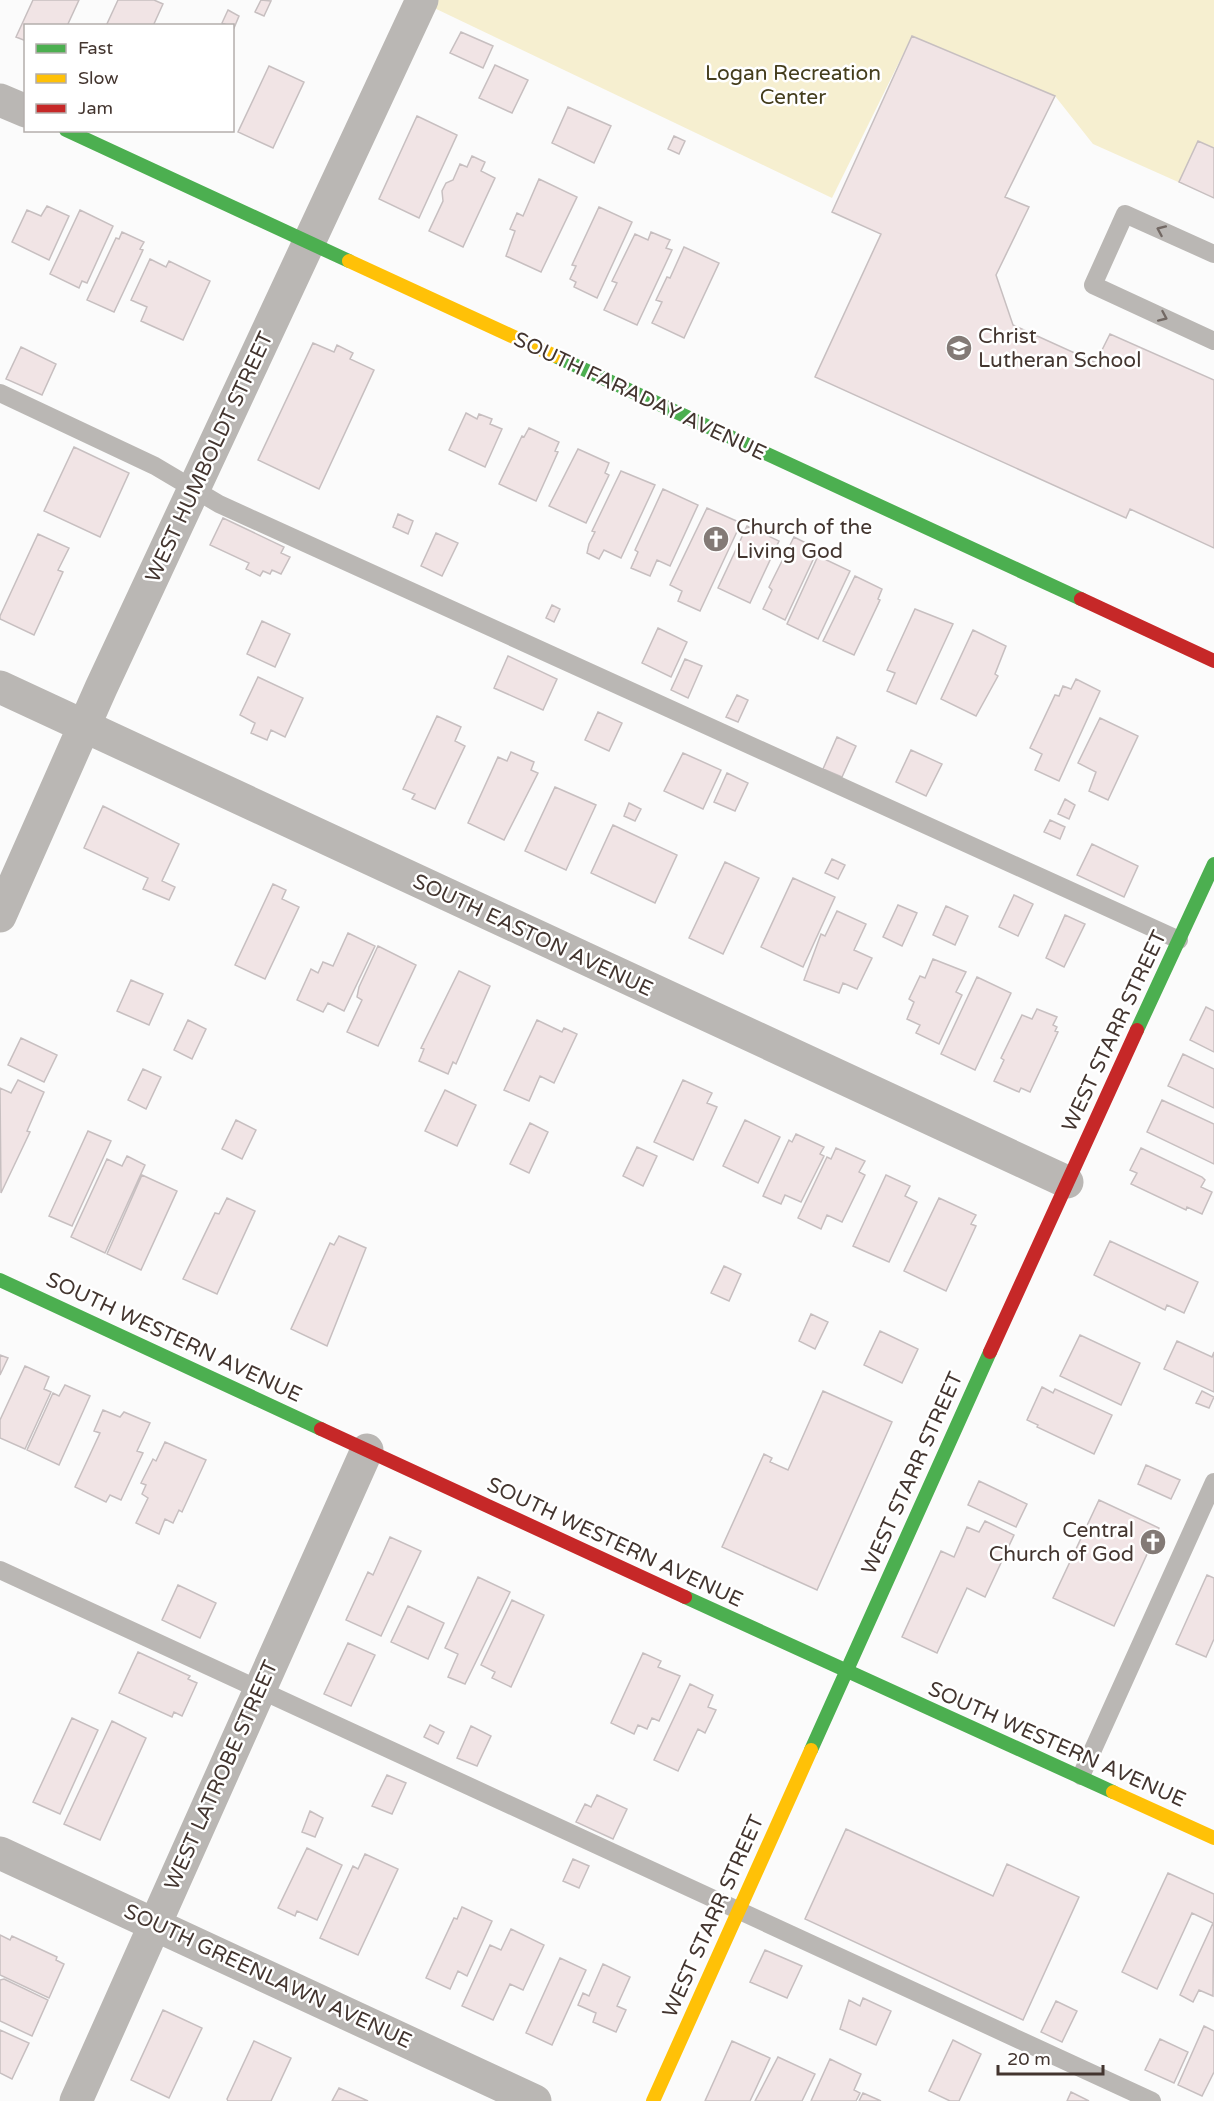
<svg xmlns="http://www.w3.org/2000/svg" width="1214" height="2101" viewBox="0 0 1214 2101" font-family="'Varela Round',sans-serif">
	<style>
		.green { fill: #f6efd0 }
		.building { fill: #f1e4e5; stroke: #c7bfc0; stroke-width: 1.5 }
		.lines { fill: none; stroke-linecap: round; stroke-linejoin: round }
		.lane { stroke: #bab7b4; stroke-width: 18 }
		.street { stroke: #bab7b4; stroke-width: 33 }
		.fast { stroke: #4caf50; stroke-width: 14 }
		.slow { stroke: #ffc107; stroke-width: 14 }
		.jam { stroke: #c62828; stroke-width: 14 }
		.oneway { stroke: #736964 }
		.labels { text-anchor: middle; stroke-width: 5; stroke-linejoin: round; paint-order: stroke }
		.park-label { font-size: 21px; fill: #443d1c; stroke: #fff }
		.poi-label { font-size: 21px; fill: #43352f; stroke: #fff; text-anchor: start }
		.street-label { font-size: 21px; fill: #43352f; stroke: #fff }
	</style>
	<rect width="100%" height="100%" fill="#fbfbfb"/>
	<path class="green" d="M433 0H1214V198L1093 144 1055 96 912 36 832 198 430 6Z"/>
	<path class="building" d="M33 0H79L67 26H26V41L16 37Z
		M118 0H154L163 4 153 26H106Z
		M261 0 271 1 264 16 255 12Z
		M228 10 239 16 234 28 222 23Z
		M461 32 493 46 483 68 450 53Z
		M912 36 1055 96 1005 197 1029 207 996 275 1013 325 1101 365 1105 356 1100 354 1110 334 1214 380V548L1130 509 1126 518 815 377 881 234 832 212Z
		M495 65 528 80 512 113 479 98Z
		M269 66 304 82 273 148 238 132Z
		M568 107 611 126 594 163 552 143Z
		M417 116 457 135 419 218 379 199Z
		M674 136 685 141 679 154 668 149Z
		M1198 141 1214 148V198L1179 182Z
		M472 156 485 162 481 171 495 178 463 247 429 231 443 201 442 191 446 183 453 180 460 164 467 167Z
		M539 179 577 197 541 272 506 256 515 231 510 229 517 213 523 216Z
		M47 206 69 216 49 260 12 242 27 210 41 216Z
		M599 207 632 222 597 298 574 287 576 282 570 279 576 266 572 265Z
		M80 210 113 226 87 283 82 281 79 288 50 274Z
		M122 232 144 242 140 249 143 250 114 312 87 300 116 238 119 239Z
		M651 232 670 240 666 248 672 250 637 325 604 310 617 283 612 281 635 234 648 240Z
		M684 247 719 263 684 338 652 323 662 302 656 300 667 277 670 278Z
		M150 259 166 267 169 261 210 281 183 340 141 321 147 307 131 300Z
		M313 343 334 352 337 345 353 353 350 359 374 370 319 489 258 460Z
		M21 347 56 364 42 395 6 379Z
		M466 413 477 419 479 414 492 419 490 424 502 429 485 467 449 450Z
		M529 428 559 442 555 451 558 452 536 501 499 484 522 436 524 437Z
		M74 447 129 473 100 537 44 511Z
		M578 449 609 463 605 473 609 475 586 523 549 506Z
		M621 471 655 485 621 558 604 550 599 559 587 553 589 544 595 532 592 531Z
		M663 489 698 505 670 566 657 560 650 576 631 568 638 552 635 550Z
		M707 508 741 523 700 611 678 601 682 591 670 585Z
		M398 514 413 521 408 534 393 527Z
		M223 518 284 547 281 553 290 557 281 574 272 570 270 574 263 571 260 576 246 569 249 563 210 545Z
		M747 526 779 541 750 603 718 588Z
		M436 533 458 543 442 576 421 566Z
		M38 534 69 548 58 570 63 572 34 635 0 619V616Z
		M794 537 818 549 785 620 763 609 772 590 769 587Z
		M818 556 850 571 818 639 787 624Z
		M855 576 882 589 878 599 880 600 854 655 823 641Z
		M552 605 560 609 554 622 546 618Z
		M915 609 953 624 916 704 887 691 895 673 887 670Z
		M262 621 290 634 275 667 247 654Z
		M658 628 687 642 671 677 642 663Z
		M973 630 1006 646 995 674 998 676 976 716 941 699Z
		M508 656 557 679 543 710 494 688Z
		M685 659 702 666 688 698 671 690Z
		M258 677 303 698 285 737 271 730 267 740 251 733 255 723 240 715Z
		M1076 679 1100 691 1059 781 1035 770 1042 754 1030 748 1055 695 1059 696 1063 686 1071 689Z
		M737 695 748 700 738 722 726 717Z
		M598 712 622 723 609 751 585 740Z
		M437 716 461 727 455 741 465 746 435 809 412 799 415 794 403 789Z
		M1100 718 1138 736 1108 800 1089 791 1096 772 1078 763Z
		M837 737 856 746 842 777 823 769Z
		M911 750 942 764 926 796 896 782Z
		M511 752 534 762 531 770 538 773 504 840 468 823 498 757 507 761Z
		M683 753 721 770 703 809 664 791Z
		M727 773 748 783 735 811 714 802Z
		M555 787 596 805 566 870 525 851Z
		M1065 799 1075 805 1069 819 1058 814Z
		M629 803 641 809 635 821 624 816Z
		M103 806 179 844 162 881 175 887 169 900 143 889 148 878 84 848Z
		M1050 820 1065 827 1060 839 1044 832Z
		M613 825 677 855 655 903 591 873Z
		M1092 844 1138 866 1124 897 1077 875Z
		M832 859 845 865 838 879 825 873Z
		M725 862 759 878 723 954 689 938Z
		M793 878 835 897 803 967 761 947Z
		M273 884 286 890 282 899 299 907 265 979 235 965Z
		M1014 895 1033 904 1018 936 999 927Z
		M898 905 917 913 902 946 883 937Z
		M946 906 968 916 955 945 933 935Z
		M837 911 866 924 854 950 872 958 857 989 843 983 839 993 804 980 821 934 825 936Z
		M1065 915 1085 924 1064 967 1046 958Z
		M348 933 375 946 344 1011 328 1003 323 1012 297 1000 311 969 318 973 323 962 333 966Z
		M378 946 416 965 378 1046 347 1032 362 1000 357 997 359 987Z
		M933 959 966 972 956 992 962 995 939 1044 916 1033 920 1025 907 1019 914 1002 909 999 920 976 925 978Z
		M459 971 490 986 456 1064 453 1062 448 1074 419 1061 424 1049 421 1048Z
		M977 977 1011 993 975 1070 941 1054Z
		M131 980 163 994 149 1025 117 1011Z
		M1206 1007 1214 1011V1052L1190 1040Z
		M1037 1009 1057 1017 1053 1025 1057 1027 1055 1031 1058 1032 1030 1092 1021 1088 1019 1092 994 1081 1004 1060 1001 1058 1022 1015 1032 1019Z
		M188 1020 206 1029 192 1059 174 1050Z
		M537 1020 562 1032 564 1028 577 1034 554 1083 540 1076 529 1101 504 1090Z
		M21 1038 57 1055 44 1082 8 1065Z
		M1183 1054 1214 1069V1108L1168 1086Z
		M143 1069 161 1077 146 1109 128 1100Z
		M18 1080 44 1092 27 1131 30 1132 1 1193 0 1088 11 1093Z
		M683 1080 712 1093 707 1103 717 1107 693 1160 654 1142Z
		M445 1090 476 1105 457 1146 425 1131Z
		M1162 1100 1214 1124V1164L1147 1132Z
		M236 1120 256 1130 242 1159 222 1149Z
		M745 1120 780 1137 758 1183 723 1166Z
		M530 1123 548 1132 529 1173 510 1164Z
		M88 1131 111 1141 72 1226 49 1216Z
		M796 1134 824 1147 820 1154 824 1156 801 1202 785 1195 781 1204 763 1196 789 1140 792 1142Z
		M637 1147 657 1156 643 1186 623 1176Z
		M836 1148 865 1161 859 1172 865 1175 842 1222 827 1215 821 1229 798 1218 827 1157 831 1159Z
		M1141 1148 1202 1177 1205 1180 1201 1187 1212 1192 1202 1214 1187 1207 1186 1210 1131 1184 1137 1173 1130 1170Z
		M127 1156 145 1165 105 1253 71 1237 107 1159 122 1166Z
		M142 1175 177 1191 141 1270 107 1254Z
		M886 1175 910 1186 905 1196 917 1202 889 1262 853 1246Z
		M227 1198 255 1211 217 1294 183 1279 215 1213 219 1214Z
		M939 1198 976 1215 971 1224 976 1226 946 1291 904 1271Z
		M339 1236 366 1248 327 1346 291 1329 330 1243 334 1245Z
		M1110 1241 1198 1282 1184 1313 1167 1305 1165 1310 1094 1275Z
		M724 1266 741 1274 729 1301 711 1293Z
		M811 1314 828 1322 815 1349 799 1341Z
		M880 1331 918 1349 902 1383 864 1365Z
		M1080 1335 1140 1363 1121 1405 1060 1376Z
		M1177 1341 1212 1357 1214 1352V1392L1164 1369Z
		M0 1355 8 1358 0 1375Z
		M25 1366 49 1377 44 1389 51 1392 25 1449 0 1438V1420Z
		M65 1385 90 1396 59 1465 27 1450 53 1393 59 1396Z
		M1042 1387 1053 1393 1055 1389 1112 1415 1094 1454 1037 1427 1038 1425 1027 1420Z
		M823 1391 892 1422 817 1590 722 1547 764 1454 772 1458 770 1462 788 1470Z
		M1202 1391 1214 1397 1209 1408 1196 1403Z
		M103 1410 120 1417 124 1412 150 1423 137 1451 143 1453 121 1500 110 1495 106 1502 75 1487 100 1433 94 1431Z
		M165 1442 206 1460 182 1512 179 1510 173 1523 165 1519 159 1534 136 1523 148 1498 142 1494 146 1485 141 1483 153 1459 156 1461Z
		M1146 1465 1180 1480 1171 1499 1138 1484Z
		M979 1481 1027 1504 1016 1527 968 1505Z
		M1099 1500 1159 1528 1114 1626 1053 1598Z
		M985 1521 1014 1535 985 1597 967 1588 937 1653 902 1637 941 1551 954 1557 967 1527 979 1532Z
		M390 1537 421 1551 381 1636 346 1620 368 1572 373 1575Z
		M1207 1575 1214 1578V1639L1206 1657 1176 1644Z
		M478 1577 510 1592 465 1684 448 1677 458 1654 445 1648Z
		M178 1585 216 1603 200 1638 162 1620Z
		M512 1600 544 1615 511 1687 492 1678 495 1672 481 1665Z
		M408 1606 444 1623 428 1659 391 1642Z
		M348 1643 375 1655 351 1706 324 1694Z
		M138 1652 190 1676 188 1679 197 1683 182 1716 174 1712 172 1717 119 1693Z
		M643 1653 661 1661 658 1667 680 1676 659 1721 652 1718 647 1729 638 1725 634 1734 611 1723Z
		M690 1684 713 1695 708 1707 716 1710 705 1733 698 1729 678 1771 654 1760Z
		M72 1718 98 1730 60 1814 33 1802Z
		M112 1721 146 1738 100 1840 64 1824Z
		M430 1725 444 1732 438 1744 424 1737Z
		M471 1726 491 1736 477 1766 457 1758Z
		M387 1775 406 1783 392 1814 372 1806Z
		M597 1795 627 1809 613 1839 576 1822 585 1804 591 1807Z
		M310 1811 323 1818 315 1837 302 1832Z
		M846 1829 993 1896 1007 1864 1079 1897 1023 2020 805 1919Z
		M307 1848 342 1865 317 1920 297 1911 295 1916 278 1908Z
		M365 1854 398 1869 358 1955 320 1938 353 1866 358 1869Z
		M573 1859 589 1866 579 1888 563 1881Z
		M1168 1873 1214 1894 1213 1996 1199 1990 1193 2002 1180 1995 1213 1923 1192 1913 1157 1989 1122 1972Z
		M462 1907 492 1921 467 1976 458 1971 450 1989 426 1978 454 1918 457 1919Z
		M511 1929 544 1945 523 1990 510 1984 493 2020 462 2006 490 1945 501 1950Z
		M0 1935 10 1940 12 1936 57 1957 56 1960 64 1964 49 1998 0 1975Z
		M765 1950 802 1966 787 1998 750 1982Z
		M560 1958 586 1970 552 2045 526 2033Z
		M603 1964 630 1977 617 2006 626 2010 616 2032 593 2022 596 2013 578 2005 583 1993 589 1996Z
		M4 1979 48 2000 32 2036 0 2021V1980Z
		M863 1998 891 2011 876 2045 840 2029 849 2000 860 2006Z
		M1056 2001 1077 2011 1062 2042 1041 2032Z
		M163 2010 202 2028 169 2098 131 2080Z
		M1204 2026 1214 2031V2072L1202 2096 1178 2085Z
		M0 2030 29 2043 12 2079 0 2073Z
		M1160 2039 1188 2052 1174 2083 1145 2070Z
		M953 2040 981 2054 959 2101H950L929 2091Z
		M254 2041 291 2058 271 2101H228L227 2099Z
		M732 2041 770 2058 750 2101H705Z
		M778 2057 815 2074 802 2101H755Z
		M830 2059 861 2074 854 2090 860 2093 856 2101H811Z
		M339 2088 368 2101H332Z
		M1071 2092 1089 2101H1067Z
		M863 2093 881 2101H859Z"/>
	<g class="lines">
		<path class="lane" d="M1214 254 1125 214 1093 285 1214 341
			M0 393 155 466 219 504 1179 940
			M0 1570 1152 2101
			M1081 1776 1214 1482"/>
		<path class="street" d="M0 100 26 111
			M0 687 1067 1182
			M0 916 101 688 422 0
			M0 1853 535 2101
			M76 2101 367 1450"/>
		<path class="fast" d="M66 130 349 261
			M555 356 1081 599
			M1137 1030 1214 864
			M0 1280 321 1429
			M685 1597 1113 1792
			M811 1750 990 1352"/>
		<path class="slow" d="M349 261 555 356
			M1113 1792 1214 1838
			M653 2101 811 1750"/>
		<path class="jam" d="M1081 599 1214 661
			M990 1352 1137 1030
			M321 1429 685 1597"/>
	</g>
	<defs><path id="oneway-chevron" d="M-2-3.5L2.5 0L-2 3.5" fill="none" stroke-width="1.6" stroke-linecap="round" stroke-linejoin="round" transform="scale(1.5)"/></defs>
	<g class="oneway">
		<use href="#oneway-chevron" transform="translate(1161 230) rotate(-156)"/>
		<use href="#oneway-chevron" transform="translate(1163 317) rotate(24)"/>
	</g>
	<defs>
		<symbol id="school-disc" viewBox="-11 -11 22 22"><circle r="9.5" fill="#837a76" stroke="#fff"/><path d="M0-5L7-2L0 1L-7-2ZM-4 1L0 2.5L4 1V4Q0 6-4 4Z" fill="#fff"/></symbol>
		<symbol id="church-disc" viewBox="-11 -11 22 22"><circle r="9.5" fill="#837a76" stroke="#fff"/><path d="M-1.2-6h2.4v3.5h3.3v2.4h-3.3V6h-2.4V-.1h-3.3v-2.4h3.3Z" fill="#fff"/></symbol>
	</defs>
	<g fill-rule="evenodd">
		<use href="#school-disc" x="944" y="333" width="30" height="30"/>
		<use href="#church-disc" x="701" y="524" width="30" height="30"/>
		<use href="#church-disc" x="1138" y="1527" width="30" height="30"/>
	</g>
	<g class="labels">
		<g class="park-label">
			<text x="793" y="80">Logan Recreation<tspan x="793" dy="24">Center</tspan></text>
		</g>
		<g class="poi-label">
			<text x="978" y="343">Christ<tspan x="978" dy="24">Lutheran School</tspan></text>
			<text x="736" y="534">Church of the<tspan x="736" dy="24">Living God</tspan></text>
			<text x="1134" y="1537" text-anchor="end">Central<tspan x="1134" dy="24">Church of God</tspan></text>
		</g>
		<g class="street-label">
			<text transform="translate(640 396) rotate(25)" y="7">SOUTH FARADAY AVENUE</text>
			<text transform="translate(209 457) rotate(-65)" y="7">WEST HUMBOLDT STREET</text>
			<text transform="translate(533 935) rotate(25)" y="7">SOUTH EASTON AVENUE</text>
			<text transform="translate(1114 1031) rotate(-65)" y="7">WEST STARR STREET</text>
			<text transform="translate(174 1337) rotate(25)" y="7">SOUTH WESTERN AVENUE</text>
			<text transform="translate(912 1473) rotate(-66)" y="7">WEST STARR STREET</text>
			<text transform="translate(615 1542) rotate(25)" y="7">SOUTH WESTERN AVENUE</text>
			<text transform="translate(1057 1744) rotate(24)" y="7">SOUTH WESTERN AVENUE</text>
			<text transform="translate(221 1775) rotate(-66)" y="7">WEST LATROBE STREET</text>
			<text transform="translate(713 1916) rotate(-66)" y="7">WEST STARR STREET</text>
			<text transform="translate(268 1976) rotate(25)" y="7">SOUTH GREENLAWN AVENUE</text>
		</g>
	</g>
	<rect x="24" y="24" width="210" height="108" fill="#ffffff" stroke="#b4aeac" stroke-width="1.5"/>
	<rect x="36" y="44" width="30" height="9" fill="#4caf50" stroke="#b4aeac" stroke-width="1.5"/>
	<text x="78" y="54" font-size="18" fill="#43352f">Fast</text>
	<rect x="36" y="74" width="30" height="9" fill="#ffc107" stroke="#b4aeac" stroke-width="1.5"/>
	<text x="78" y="84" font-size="18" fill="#43352f">Slow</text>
	<rect x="36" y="104" width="30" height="9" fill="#c62828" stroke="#b4aeac" stroke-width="1.5"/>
	<text x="78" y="114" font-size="18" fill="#43352f">Jam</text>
	<path d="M998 2065v9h105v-9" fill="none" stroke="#43352f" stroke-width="3"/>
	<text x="1007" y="2065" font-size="18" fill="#43352f" stroke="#ffffff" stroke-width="4.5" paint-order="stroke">20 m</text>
</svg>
